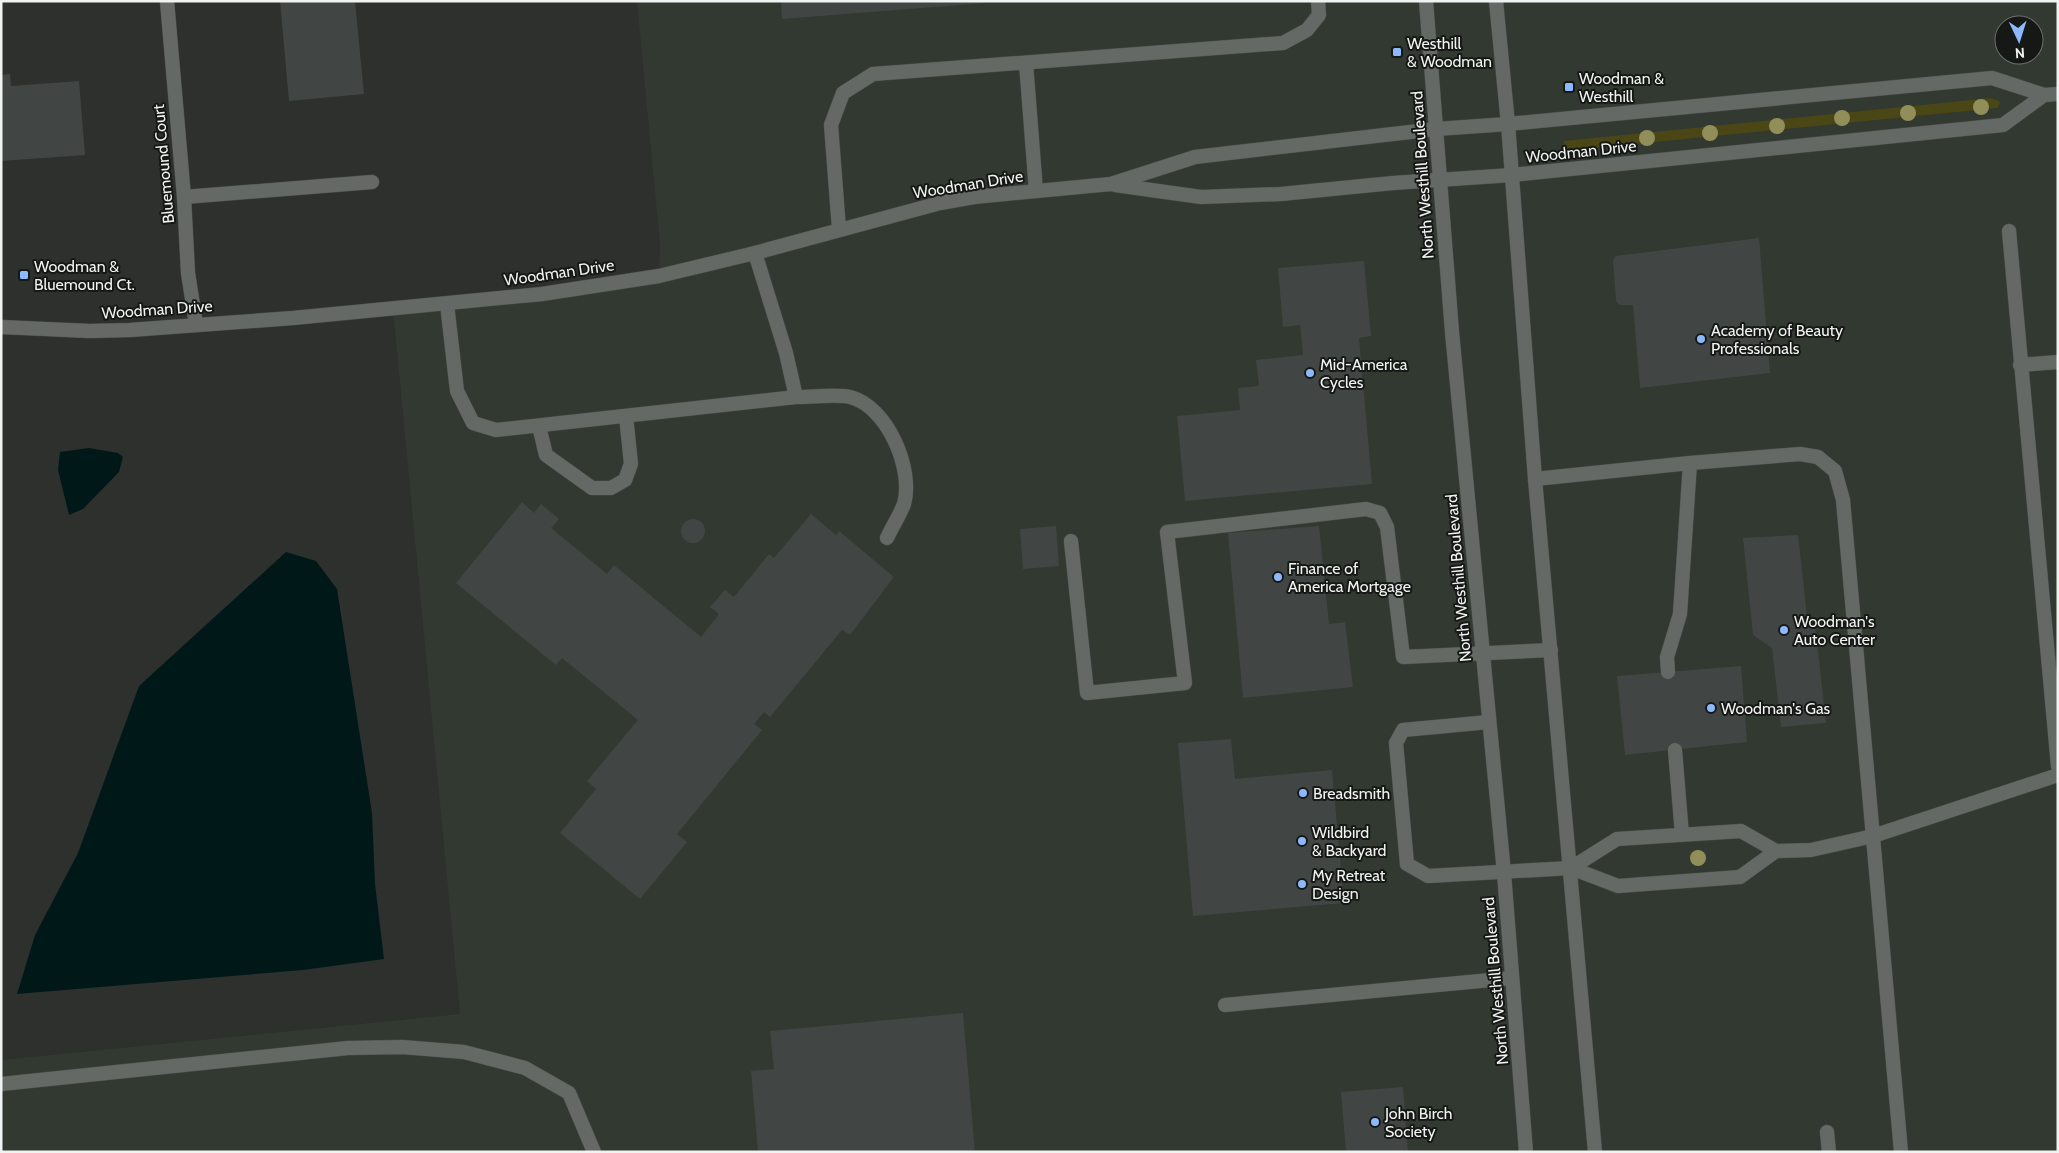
<svg xmlns="http://www.w3.org/2000/svg" width="2059" height="1153" viewBox="0 0 2059 1153" font-family="Cabin,sans-serif">
	<style>
		.built { fill: #313931; fill-rule: evenodd }
		.green { fill: #4a4616 }
		.water { fill: #001918 }
		.building { fill: #414644 }
		.lines { fill: none; stroke-linecap: round; stroke-linejoin: round }
		.service-casing { stroke: #4a4d4a; stroke-width: 15 }
		.minor-casing { stroke: #4a4d4a; stroke-width: 15 }
		.tertiary-casing { stroke: #4a4d4a; stroke-width: 15 }
		.service { stroke: #656966; stroke-width: 14 }
		.minor { stroke: #656966; stroke-width: 14 }
		.tertiary { stroke: #656966; stroke-width: 14 }
		.tree { fill: #918e59 }
		.poi-dot { fill: #8db9fc; stroke: #161816; stroke-width: 2 }
		.labels { text-anchor: middle; stroke-width: 4; stroke-linejoin: round; paint-order: stroke }
		.poi-label { font-size: 16px; fill: #f0f3f1; stroke: #161816; text-anchor: start }
		.street-label { font-size: 16px; fill: #f0f3f1; stroke: #161816 }
	</style>
	<rect width="100%" height="100%" fill="#2d302d"/>
	<path class="built" d="M637 1H2058V1152H1V1060L460 1014 393 309 659 276 660 245ZM2004 25H2034V55H2004Z"/>
	<path class="green" d="M1991 98 1999 101 2000 103 1997 108 1564 151V141Z"/>
	<path class="water" d="M89 448 118 453 123 457 119 472 83 509 69 515 58 470 60 452Z
		M286 552 316 561 337 589 372 813 375 884 384 959 303 970 17 994 35 935 78 853 139 686Z"/>
	<path class="building" d="M280 1H355L364 94 289 101Z
		M781 1H985V3L782 19Z
		M10 74 11 86 79 81 85 155 1 161V75Z
		M1759 238 1770 373 1640 388 1633 305H1620L1616 301 1613 260 1616 256Z
		M1364 261 1371 336 1359 338 1372 484 1185 501 1177 416 1240 410 1238 388 1259 386 1256 360 1303 355 1300 325 1283 327 1278 268Z
		M522 502 534 513 541 504 559 519 551 528 607 574 614 565 701 637 719 614 710 607 725 590 734 597 769 554 774 558 811 514 836 535 839 531 894 577 850 635 842 630 770 717 764 712 754 724 762 730 677 834 687 842 640 899 560 833 596 789 587 781 638 720 562 658 556 665 456 583Z
		M681 531a12 12 0 1 1 24 0a12 12 0 1 1-24 0Z
		M1056 526 1059 566 1023 569 1020 529Z
		M1319 526 1329 624 1345 622 1353 687 1243 698 1228 533Z
		M1798 535 1808 625 1815 624 1826 723 1781 727 1772 648 1753 635 1743 538Z
		M1741 666 1747 742 1625 755 1617 676Z
		M1231 739 1235 779 1332 770 1344 903 1193 916 1178 743Z
		M963 1013 975 1152H758L751 1071 774 1069 770 1031Z
		M1403 1087 1408 1152H1346L1341 1092Z"/>
	<g class="lines">
		<defs>
			<path id="service" d="M1026 63 1036 191
				M184 197 372 182
				M839 229 831 125 843 93 873 74 1283 43 1307 30 1319 15 1318 1
				M2009 231 2058 766
				M447 304 457 391 473 423 496 430 796 397 786 353 755 253
				M2020 365 2058 362
				M796 397C810 397 838 394 850 397 887 406 914 469 904 504 900 515 892 527 887 538
				M539 426 546 455 592 488H611L625 480 631 464 626 416
				M1535 479 1690 463 1800 454 1818 457 1835 471 1843 500 1901 1152
				M1071 541 1087 693 1185 683 1167 532 1366 509 1380 513 1387 527 1403 657 1551 650
				M1668 672 1667 657 1680 614 1690 463
				M1489 722 1403 730 1396 743 1407 864 1428 876 1571 868 1618 886 1740 877 1776 851
				M1675 750 1682 835
				M1571 868 1617 839 1741 831 1776 851 1811 850 1873 836 2058 775
				M1225 1005 1512 978
				M1 1084 348 1048 402 1047 464 1052 525 1068 569 1093 594 1152
				M1827 1132 1829 1152"/>
			<path id="minor" d="M167 1 184 197 188 273 196 324
				M1115 185 1201 197 1281 194 1393 183 1512 175 2003 125 2044 95
				M1 327 90 331 130 330 293 318 542 294 659 276 755 253 940 203 974 197 1111 184 1195 157 1436 129 1508 124 1992 78 2044 95 2058 94"/>
			<path id="tertiary" d="M1426 1 1452 332 1504 873 1526 1152
				M1496 1 1508 124 1535 479 1595 1152"/>
		</defs>
		<use href="#service" class="service-casing"/>
		<use href="#minor" class="minor-casing"/>
		<use href="#tertiary" class="tertiary-casing"/>
		<use href="#service" class="service"/>
		<use href="#minor" class="minor"/>
		<use href="#tertiary" class="tertiary"/>
	</g>
	<g class="tree">
		<circle cx="1981" cy="107" r="8"/>
		<circle cx="1908" cy="113" r="8"/>
		<circle cx="1842" cy="118" r="8"/>
		<circle cx="1777" cy="126" r="8"/>
		<circle cx="1710" cy="133" r="8"/>
		<circle cx="1647" cy="138" r="8"/>
		<circle cx="1698" cy="858" r="8"/>
	</g>
	<g class="poi-dot">
		<rect x="1392" y="47" width="10" height="10" rx="2.5"/>
		<rect x="1564" y="82" width="10" height="10" rx="2.5"/>
		<rect x="19" y="270" width="10" height="10" rx="2.5"/>
		<circle cx="1701" cy="339" r="5"/>
		<circle cx="1310" cy="373" r="5"/>
		<circle cx="1278" cy="577" r="5"/>
		<circle cx="1784" cy="630" r="5"/>
		<circle cx="1711" cy="708" r="5"/>
		<circle cx="1303" cy="793" r="5"/>
		<circle cx="1302" cy="841" r="5"/>
		<circle cx="1302" cy="884" r="5"/>
		<circle cx="1375" cy="1122" r="5"/>
	</g>
	<g class="labels">
		<g class="poi-label">
			<text x="1407" y="49">Westhill<tspan x="1407" dy="18">&amp; Woodman</tspan></text>
			<text x="1579" y="84">Woodman &amp;<tspan x="1579" dy="18">Westhill</tspan></text>
			<text x="34" y="272">Woodman &amp;<tspan x="34" dy="18">Bluemound Ct.</tspan></text>
			<text x="1711" y="336">Academy of Beauty<tspan x="1711" dy="18">Professionals</tspan></text>
			<text x="1320" y="370">Mid-America<tspan x="1320" dy="18">Cycles</tspan></text>
			<text x="1288" y="574">Finance of<tspan x="1288" dy="18">America Mortgage</tspan></text>
			<text x="1794" y="627">Woodman's<tspan x="1794" dy="18">Auto Center</tspan></text>
			<text x="1721" y="714">Woodman's Gas</text>
			<text x="1313" y="799">Breadsmith</text>
			<text x="1312" y="838">Wildbird<tspan x="1312" dy="18">&amp; Backyard</tspan></text>
			<text x="1312" y="881">My Retreat<tspan x="1312" dy="18">Design</tspan></text>
			<text x="1385" y="1119">John Birch<tspan x="1385" dy="18">Society</tspan></text>
		</g>
		<g class="street-label">
			<text transform="translate(1581 151) rotate(-6)" y="6">Woodman Drive</text>
			<text transform="translate(163 164) rotate(-95)" y="6">Bluemound Court</text>
			<text transform="translate(1422 175) rotate(-94)" y="6">North Westhill Boulevard</text>
			<text transform="translate(968 184) rotate(-9)" y="6">Woodman Drive</text>
			<text transform="translate(559 272) rotate(-8)" y="6">Woodman Drive</text>
			<text transform="translate(157 309) rotate(-4)" y="6">Woodman Drive</text>
			<text transform="translate(1458 578) rotate(-95)" y="6">North Westhill Boulevard</text>
			<text transform="translate(1495 981) rotate(-95)" y="6">North Westhill Boulevard</text>
		</g>
	</g>
	<rect width="2059" height="1153" fill="none" stroke="#f0f3f1" stroke-width="5"/>
	<g transform="translate(2019 40) rotate(176)"><circle r="24" fill="#161816" stroke="#6d706e"/>
	<path d="M0-4L9 19L0 12L-9 19Z" fill="#8db9fc"/>
	<text y="-8" font-size="14" font-weight="bold" text-anchor="middle" fill="#f0f3f1">N</text>
	</g>
</svg>
